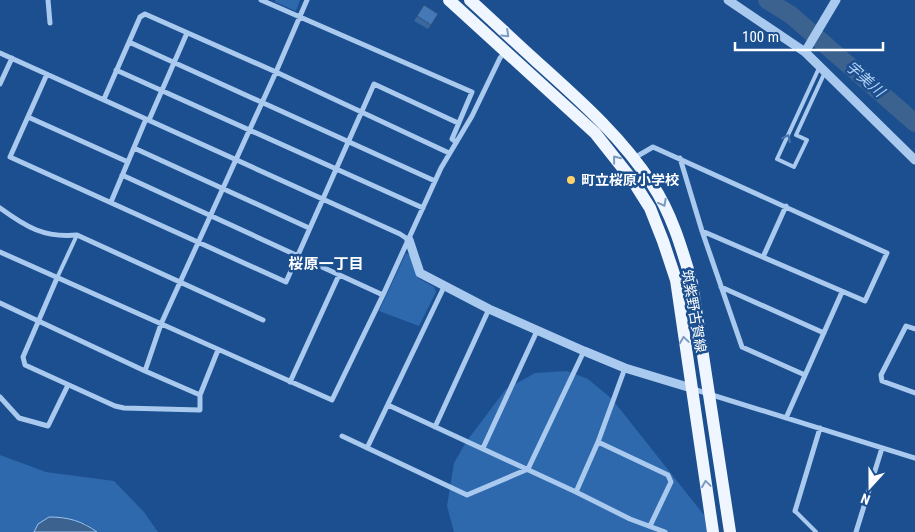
<svg xmlns="http://www.w3.org/2000/svg" width="915" height="532" viewBox="0 0 915 532" font-family="'Roboto Condensed','Noto Sans JP',sans-serif">
	<style>
		.green { fill: #2e69ad }
		.water { fill: #3c6290; stroke: #9cc4f0 }
		.lines { fill: none; stroke-linecap: round; stroke-linejoin: round }
		.river { stroke: #3c6290; stroke-width: 18 }
		.service { stroke: #a9c9ee; stroke-width: 4 }
		.minor { stroke: #a9c9ee; stroke-width: 5 }
		.tertiary { stroke: #a9c9ee; stroke-width: 9 }
		.primary { stroke: #f0f6ff; stroke-width: 12 }
		.wall { fill: #3a679d }
		.building { fill: #4478b7; stroke: #305480 }
		.oneway { stroke: #7b9ac1 }
		.oneway2 { stroke: #4674ac }
		.poi-dot { fill: #ffd166; stroke: #1b4f8f; stroke-width: 2 }
		.labels { text-anchor: middle; stroke-width: 5; stroke-linejoin: round; paint-order: stroke }
		.poi-label { font-size: 14px; font-weight: bold; fill: #fff; stroke: #1b4f8f; text-anchor: start }
		.street-label { font-size: 14px; fill: #fff; stroke: #1b4f8f }
		.water-label { font-size: 15px; font-style: italic; fill: #b5d3f5; stroke: #1b4f8f }
		.neighbourhood-label { font-size: 15px; font-weight: bold; fill: #fff; stroke: #1b4f8f }
	</style>
	<rect width="100%" height="100%" fill="#1b4f8f"/>
	<path class="green" d="M275 0H300L296 11 275 2Z
		M406 253 410 255 418 278 434 287 436 292 419 326 379 311Z
		M567 371 588 379 612 399 704 515 712 526 711 532H454L447 506 454 463 466 442 506 389 535 373Z
		M0 455 46 472 114 481 144 512 158 532H97L85 523 38 524 34 532H0Z"/>
	<path class="water" d="M49 517C68 517 82 521 97 532H34L38 524Z"/>
	<g class="lines">
		<path class="river" d="M767 0 791 15 915 123"/>
		<path class="service" d="M819 68 777 159 794 167 807 140 796 135 825 72
			M57 278 77 235
			M795 511 816 532"/>
		<path class="minor" d="M48 0 50 23
			M261 0 472 92 452 139 456 142
			M129 42 435 181
			M0 53 400 234 409 240
			M116 70 423 208
			M47 74 10 157 286 282 374 84 458 123
			M0 84 12 58
			M104 99 140 17 145 14 276 72 449 153
			M28 117 128 162
			M149 120 187 33
			M134 148 309 228
			M634 158 653 147 887 253 865 301 702 231
			M680 158 702 231 742 347 805 375
			M122 175 383 295
			M111 202 146 119
			M0 208C26 227 44 238 77 235L263 320
			M0 252 332 400 383 295 441 168 472 116 500 58 505 52
			M763 257 786 206
			M57 278 23 357 25 365 115 406 124 408 200 410V395L218 350
			M721 287 824 333
			M0 303 145 371 200 395
			M915 329 906 326 881 375 882 381 915 393
			M145 371 161 324 276 72 307 0
			M290 382 339 275
			M693 389 915 458
			M0 397 19 418 48 426 68 385
			M388 405 576 492 630 519 665 532
			M786 418 842 292
			M435 427 489 309
			M342 436 467 495 528 469 584 351
			M598 442 668 475 671 482 650 526
			M367 448 444 287
			M483 448 537 331
			M576 492 598 442 625 368
			M795 511 820 428
			M856 532 882 448"/>
		<path class="tertiary" d="M728 0 805 52 915 160
			M805 52 836 0
			M409 240 420 273 489 309 584 351 625 368 691 388"/>
		<path class="primary" d="M449 0 595 133 633 181 650 208 663 241 676 280 713 532
			M470 0C492 20 513 40 535 60 577 98 621 136 652 184 672 214 682 249 692 283L730 532"/>
	</g>
	<path class="wall" d="M421 10 431 25 428 29 414 21Z"/>
	<path class="building" d="M424 5 438 14 431 25 417 16Z"/>
	<defs><path id="oneway-chevron" d="M-2-3.5L2.5 0L-2 3.5" fill="none" stroke-width="1.6" stroke-linecap="round" stroke-linejoin="round" transform="scale(1.25)"/></defs>
	<g class="oneway">
		<use href="#oneway-chevron" transform="translate(506 34) rotate(43)"/>
		<use href="#oneway-chevron" transform="translate(616 159) rotate(-129)"/>
		<use href="#oneway-chevron" transform="translate(663 203) rotate(62)"/>
		<use href="#oneway-chevron" transform="translate(684 340) rotate(-98)"/>
		<use href="#oneway-chevron" transform="translate(706 484) rotate(-98)"/>
	</g>
	<use class="oneway2" href="#oneway-chevron" transform="translate(787 138) rotate(-65)"/>
	<circle class="poi-dot" cx="571" cy="180" r="5"/>
	<g class="labels">
		<g class="poi-label">
			<text x="581" y="185">町立桜原小学校</text>
		</g>
		<g class="street-label">
			<text transform="translate(694 311) rotate(80)" y="5">筑紫野古賀線</text>
		</g>
		<g class="water-label">
			<text transform="translate(865 79) rotate(41)" y="5">宇美川</text>
		</g>
		<g class="neighbourhood-label">
			<text x="326" y="269">桜原一丁目</text>
		</g>
	</g>
	<g transform="translate(870 487) rotate(201)" stroke="#1b4f8f" stroke-width="4" paint-order="stroke">
	<path d="M0-4L9 19L0 12L-9 19Z" fill="#ffffff"/>
	<text y="-8" font-size="14" font-weight="bold" text-anchor="middle" fill="#ffffff">N</text>
	</g>
	<path d="M735 42v8h148v-8" fill="none" stroke="#ffffff" stroke-width="2.5"/>
	<text x="742" y="42" font-size="15" fill="#ffffff" stroke="#1b4f8f" stroke-width="4" paint-order="stroke">100 m</text>
</svg>
